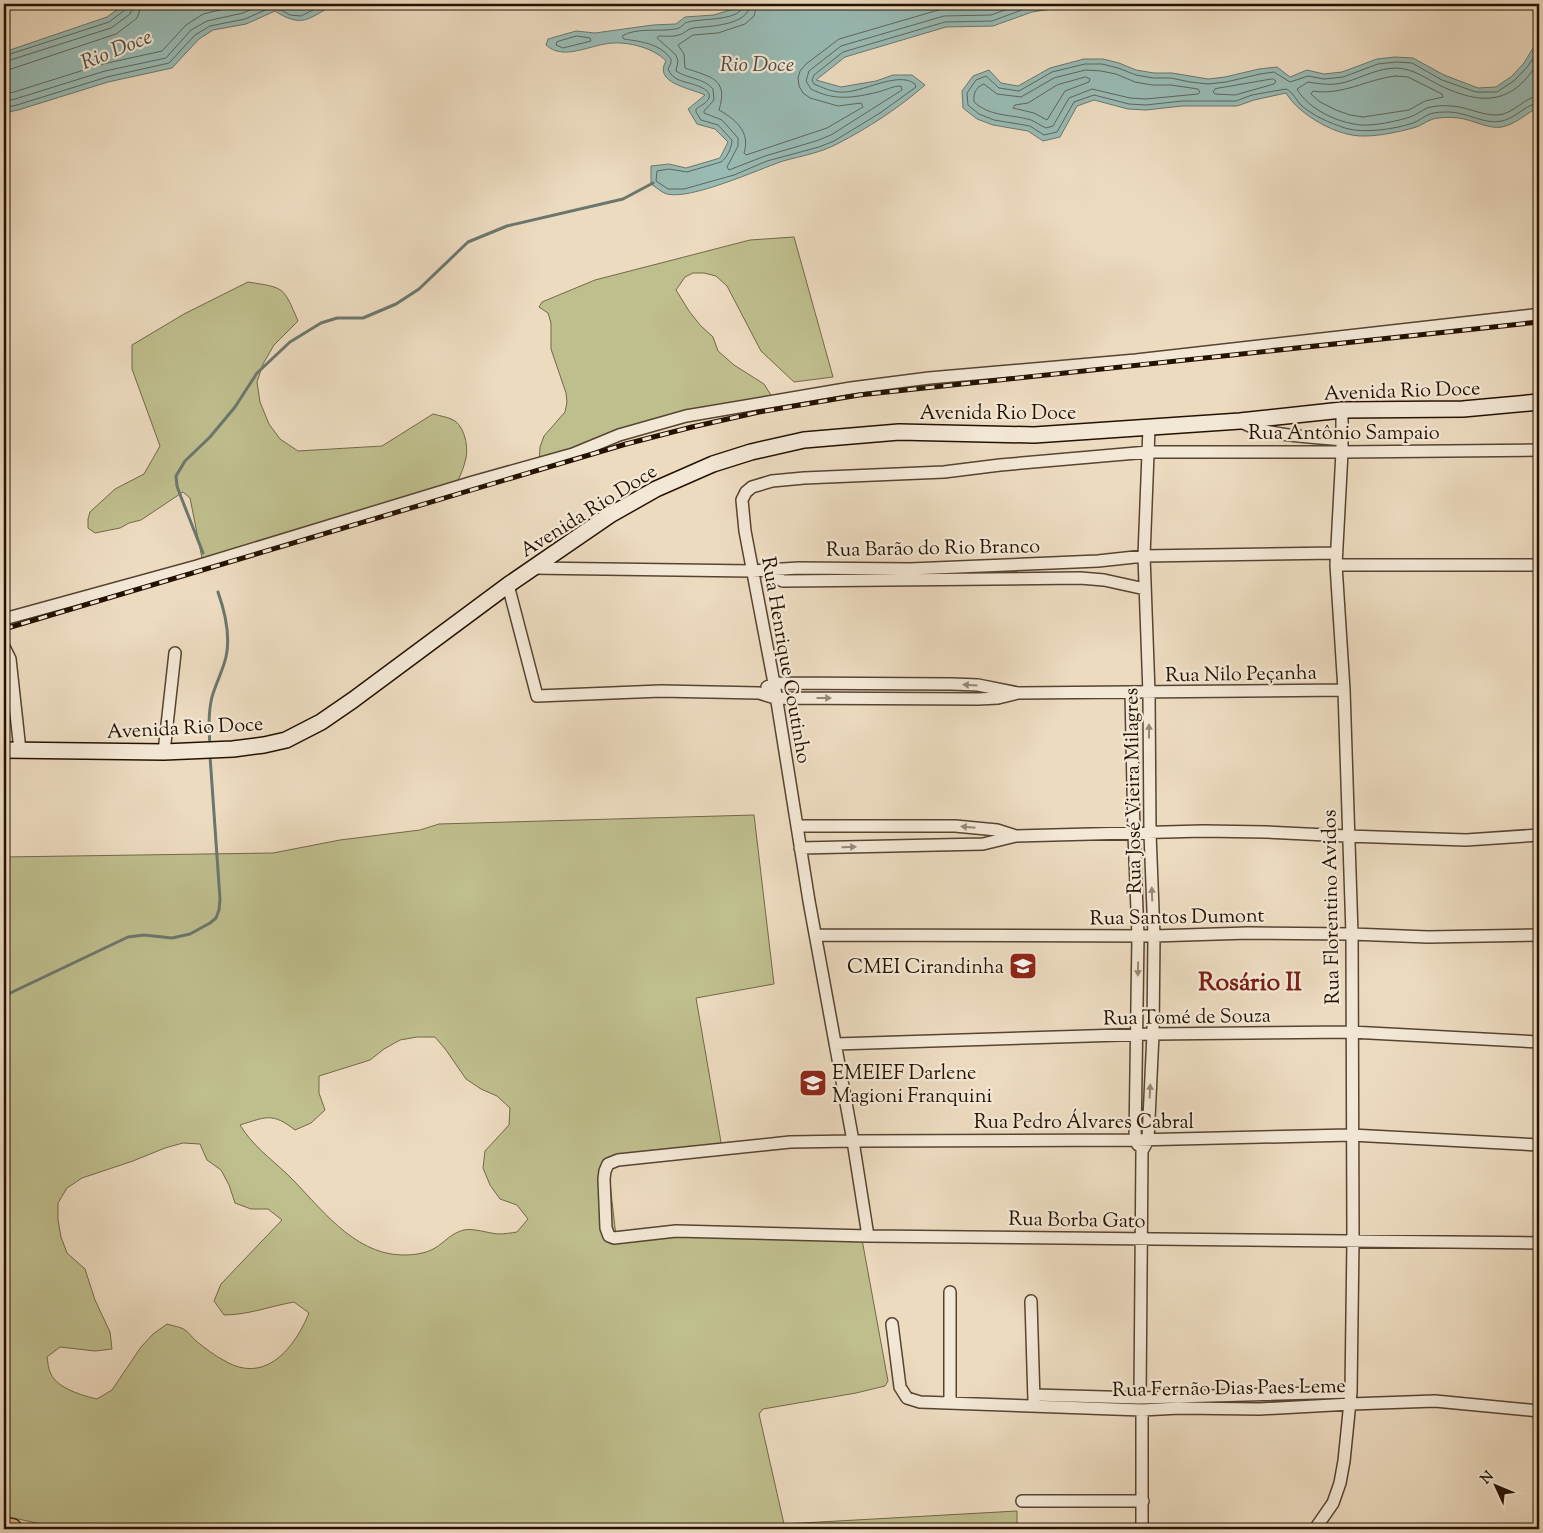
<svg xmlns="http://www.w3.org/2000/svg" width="1543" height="1533" viewBox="0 0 1543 1533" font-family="'Sorts Mill Goudy',serif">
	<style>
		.green { fill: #bfbe8d; stroke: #726847; fill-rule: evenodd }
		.water { fill: #99bbb5; stroke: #6a776d }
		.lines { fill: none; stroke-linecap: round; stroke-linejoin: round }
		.shore { stroke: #5e665b; stroke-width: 1 }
		.stream { stroke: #6a776d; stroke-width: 3 }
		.street-casing { stroke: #564431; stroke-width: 14 }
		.secondary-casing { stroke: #241201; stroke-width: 18 }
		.highway-casing { stroke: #241201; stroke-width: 22 }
		.street { stroke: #f3e8d6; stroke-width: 11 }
		.secondary { stroke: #f3e8d6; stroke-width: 15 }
		.highway { stroke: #e6be80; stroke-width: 20 }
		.rail-casing { stroke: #241201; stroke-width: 5 }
		.rail { stroke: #f3e8d6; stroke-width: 3; stroke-dasharray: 9; stroke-linecap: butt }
		.oneway { fill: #968876 }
		.labels { text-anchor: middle; stroke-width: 4.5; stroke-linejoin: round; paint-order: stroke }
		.street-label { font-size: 20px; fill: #241201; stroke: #f3e8d6 }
		.poi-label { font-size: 20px; fill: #241201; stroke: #f3e8d6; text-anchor: end }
		.water-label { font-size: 21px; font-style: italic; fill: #4d4d40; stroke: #f3e8d6 }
		.district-label { font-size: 25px; font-weight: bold; fill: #7a1f14; stroke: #f3e8d6 }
	</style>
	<rect width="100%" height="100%" fill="#eddbc0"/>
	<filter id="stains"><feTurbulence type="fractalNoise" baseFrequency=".004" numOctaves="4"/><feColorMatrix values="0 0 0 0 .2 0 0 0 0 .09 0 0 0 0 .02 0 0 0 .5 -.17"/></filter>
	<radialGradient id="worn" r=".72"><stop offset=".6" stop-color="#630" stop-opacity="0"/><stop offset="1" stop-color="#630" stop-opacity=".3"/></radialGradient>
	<path class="green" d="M794 237 833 377 794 382 761 351 727 286 716 276 704 273H693L685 277 676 290 689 311 700 325 713 337 718 351 734 365 764 384 774 400 683 421 539 463 540 447 544 436 565 412 567 402 566 393 551 349V323L548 313 539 307 542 302 595 280 750 240Z
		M248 282C285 288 283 286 298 321L274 345 263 364 257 382 260 402 269 424 280 439 298 451 382 446 433 414C440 416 449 417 455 421 466 429 469 451 465 462 463 471 458 479 455 488L203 563 190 498 183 492 141 520 129 523 120 528 95 533 88 528V519L90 512 115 489 144 474 160 446 132 369V345L184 314Z
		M754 815 774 984 696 998 722 1148 608 1166 616 1236 861 1234 888 1381 885 1386 856 1393 763 1409 759 1414 784 1524 1017 1511V1529H65L4 1516V857L273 853 340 840 420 830 439 824ZM417 1037H435L446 1050 466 1079 481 1089 497 1096 510 1108 509 1125 485 1151 483 1168 490 1185 500 1199 517 1205 528 1219 517 1232C511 1233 504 1234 498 1234 487 1233 474 1228 464 1230 451 1233 445 1242 435 1248 425 1254 413 1255 402 1255 352 1254 319 1205 287 1174 270 1158 252 1145 240 1125 266 1117 272 1112 295 1130L311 1123 325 1110 319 1093V1076L370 1060 384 1049 400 1040ZM183 1143 200 1144 207 1160 221 1170 229 1185 235 1203 251 1209H268L282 1220 221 1284 214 1301 224 1315C248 1315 271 1306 294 1302L309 1313C295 1347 266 1385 225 1361 215 1356 205 1348 196 1341 193 1338 189 1333 185 1330 181 1327 173 1326 167 1324L153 1334 141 1347 112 1390 97 1399C83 1396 57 1388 51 1374 48 1369 48 1362 47 1357L60 1347 95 1351 112 1349 110 1332 95 1300 85 1269 67 1253 61 1237 58 1220V1203L67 1188 82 1178 133 1161 165 1148Z"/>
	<path class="water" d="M125 4H335C309 18 303 29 275 11L246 24 213 30 199 39 172 68 108 82 18 110 4 113V52L107 17Z
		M741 4H1074L1071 6 1032 12 993 26 946 27 845 57 816 80 841 87 876 81 893 75H912L925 85C899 108 868 128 837 144 820 153 801 156 783 161 757 170 691 200 667 194 662 193 656 187 651 184V166L669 164 686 168 720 158 728 142 715 129 697 124 688 109 705 95C690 88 653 83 666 61 653 47 624 40 605 44 586 47 562 60 546 45L548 39 576 31 595 33 653 25 676 24 685 17 714 15 736 8Z
		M1539 42V107C1527 113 1516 124 1502 127 1491 129 1479 123 1468 120 1458 117 1448 117 1438 118 1428 119 1422 126 1413 128 1398 132 1380 136 1364 136 1338 137 1299 115 1286 93L1254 100 1237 106H1182L1146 110 1128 109 1094 100 1077 106 1060 137 1043 141 1028 131 993 125 977 119 963 108 962 91 973 76 989 70 1001 83 1018 86 1050 68 1084 59H1103L1119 63 1136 70 1154 73H1172L1208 79 1225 77 1259 69 1277 67 1290 77 1307 70 1324 74 1342 72 1377 59 1395 57 1413 58 1444 75 1478 88 1496 87 1512 76 1524 63 1533 48Z"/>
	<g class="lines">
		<path class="shore" d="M744 4C742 22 701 18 688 22 683 23 681 29 675 29 659 32 637 27 622 36L624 39C642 42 659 43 671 59V63L668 69C670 74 674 78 679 80 686 83 713 87 709 98 707 103 700 106 696 109V112L701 120 718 125 732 140C732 147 727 158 721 162L687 172 669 169 657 171 656 181 668 189H684L734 175 767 161 819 147 834 141 880 113 916 87 915 84C898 70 861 94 840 92 832 92 821 87 814 84L812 80 814 75 843 52 945 22 992 21 1030 7 1048 4
			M750 4C749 26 709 26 693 28 687 29 684 34 679 35 673 37 665 36 659 36L657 38 676 55 678 61 676 71C688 79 704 78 713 89L714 100 704 111V113L722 120 738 138V146L727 167 729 170 765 156 816 141 831 135 902 90 901 86C893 86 886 90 878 92 853 98 834 101 811 89L806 81 809 71 841 46 944 16 991 15 1022 4
			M757 4 754 16 745 24 718 33 693 35 678 45 684 54 685 68C710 77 729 78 719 110 735 119 751 132 744 153L746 155 827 128 863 107 861 103 838 106 810 98 803 93 799 86 798 78 800 71 806 64 839 39 942 9 990 7 1000 4
			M577 36 590 38 591 41 563 48 556 45 557 42Z
			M1539 49 1528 66 1515 80 1497 92H1476L1442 80 1412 63 1396 62 1378 64 1343 77 1324 79 1308 76 1290 82 1274 72 1260 74 1226 82 1208 84 1190 82 1171 78H1153L1136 75 1118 68 1102 64H1085L1052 72 1019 91 999 88 986 76 976 80 967 93 968 105 979 114 994 120 1030 126 1044 135 1057 132 1074 102 1094 95 1129 104 1146 105 1182 101H1236L1252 95 1286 89C1293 92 1296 100 1301 105 1313 116 1330 123 1345 128 1364 134 1395 129 1413 123 1419 121 1424 116 1430 114 1435 112 1444 112 1449 112 1466 112 1485 125 1502 121 1516 118 1526 104 1539 103
			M4 56 109 22 126 9 127 4
			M1539 60C1514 105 1482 106 1439 85 1425 78 1414 69 1397 68 1378 68 1363 77 1346 82 1332 86 1321 84 1308 82L1297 89C1308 109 1338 123 1361 125 1374 126 1398 121 1410 117 1416 115 1421 111 1427 108 1433 106 1443 105 1450 106 1466 106 1482 116 1498 115 1514 114 1524 97 1539 96
			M4 62 111 28 130 14 134 4
			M4 70 11 69 116 34 137 18 140 10 141 4
			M1086 70 1101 71 1116 74 1135 82 1152 85H1171L1198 89 1200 92 1198 94 1146 99 1130 98 1092 89 1069 98 1053 126 1046 128C1041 126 1036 122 1031 120 1011 114 990 117 974 102 973 93 976 87 984 84L997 94 1021 97 1054 78Z
			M1396 76 1408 77 1442 94 1443 97 1425 101 1409 110 1363 117 1350 115 1336 110 1320 102 1311 94 1313 91C1342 96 1367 79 1396 76Z
			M1086 77 1090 79 1089 82 1065 91 1047 120 1034 113 1013 108 1015 105 1028 103 1057 85Z
			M1273 79 1276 81 1274 84 1235 95 1215 94 1213 92 1215 89Z
			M4 94 14 92 103 64 162 51 186 25 203 14 245 4
			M4 101 15 99 105 71 166 58 191 30 207 21 243 13 262 4
			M4 108 17 105 107 77 169 63 195 35 210 26 245 19 274 6 290 15 301 16 325 4"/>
		<path class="stream" d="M203 553 181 497 177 486 176 476 185 461 210 437 235 407 257 373 290 342 321 323 337 318H363L396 304 419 289 468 242 507 226 623 199 653 183
			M210 747C209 730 208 713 212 697 216 683 223 670 226 657 231 635 225 612 218 592
			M4 996 128 937 144 935 172 938 190 934 210 923 216 918 219 910 220 899 210 756"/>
		<defs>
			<path id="street" d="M1240 421C1262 436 1315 437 1342 440
				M1336 565H1539
				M531 568 752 571 799 568 910 569 1098 561 1144 556 1336 553
				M768 568 771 575 783 581 1080 578 1104 580 1145 589
				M508 585 537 696 661 691 759 693 775 698 978 699 998 698 1018 693
				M4 619 197 566 473 482 573 454 619 435 686 416 851 388 929 378 1136 360 1533 315
				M4 647 10 659 20 750
				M767 687 774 683 952 684 978 685 1018 693 1344 690
				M1131 692 1134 834 1138 936 1135 1140 1138 1145
				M164 752 175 653
				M798 826H955L997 830 1016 836
				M800 848 983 844 1016 836 1203 831 1266 832 1347 836 1466 840 1539 835
				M816 935 1154 936 1248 933 1352 934 1428 937 1539 935
				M836 1044 1153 1034 1351 1032 1539 1042
				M1539 1145 1351 1135 1135 1140 853 1141 790 1142 618 1160 608 1164 605 1171 604 1179 606 1228 609 1236 614 1238 676 1231 868 1236 1539 1243
				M868 1236 853 1141 809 901 774 683 745 531 742 500 746 492 752 487 772 481 804 478 944 472 1000 465 1148 452H1342L1539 450
				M950 1292V1403
				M1031 1301 1034 1401
				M892 1324 900 1387 907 1398 920 1402 1142 1410 1179 1408 1260 1409 1351 1404 1435 1401 1539 1411
				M1034 1395 1140 1398 1351 1392
				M1140 1398 1142 1151 1148 1140 1153 1034 1154 936 1150 833 1149 693 1144 556 1149 428
				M1142 1410V1529
				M1022 1501H1143
				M1315 1529 1333 1503 1340 1483 1344 1461 1351 1392 1353 1240 1352 934 1344 690 1336 565 1342 452V410"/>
			<path id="secondary" d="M4 750 164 752 233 749 264 745 286 740 321 722 353 700 508 585 610 515 656 489 713 464 751 452 804 440 899 432 1034 435 1240 421 1342 410 1463 409 1539 402"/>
			<path id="highway" d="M4 1528 12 1529"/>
		</defs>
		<use href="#street" class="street-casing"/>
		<use href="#secondary" class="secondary-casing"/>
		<use href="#highway" class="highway-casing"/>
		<use href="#street" class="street"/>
		<use href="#secondary" class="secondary"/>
		<use href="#highway" class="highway"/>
		<defs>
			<path id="rail" d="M4 629 626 444 692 427 759 412 859 395 1539 322"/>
		</defs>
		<use href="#rail" class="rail-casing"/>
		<use href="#rail" class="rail"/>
	</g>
	<defs><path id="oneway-solid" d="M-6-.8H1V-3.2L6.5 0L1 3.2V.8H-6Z" transform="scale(1.25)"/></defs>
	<g class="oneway">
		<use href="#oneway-solid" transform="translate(970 685) rotate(-177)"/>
		<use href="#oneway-solid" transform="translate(824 698)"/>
		<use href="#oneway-solid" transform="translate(1149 731) rotate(-90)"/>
		<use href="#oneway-solid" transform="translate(968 827) rotate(-175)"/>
		<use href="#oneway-solid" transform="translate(849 847) rotate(-1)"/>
		<use href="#oneway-solid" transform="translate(1152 894) rotate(-92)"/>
		<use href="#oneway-solid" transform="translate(1138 969) rotate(91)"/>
		<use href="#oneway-solid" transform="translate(1150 1091) rotate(-87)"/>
	</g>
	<defs>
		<symbol id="school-square" viewBox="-11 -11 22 22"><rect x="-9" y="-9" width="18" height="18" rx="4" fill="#8f2418" stroke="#f3e8d6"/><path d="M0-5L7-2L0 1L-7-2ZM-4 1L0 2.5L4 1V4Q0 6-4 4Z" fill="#fff"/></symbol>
	</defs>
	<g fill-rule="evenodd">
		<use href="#school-square" x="1007" y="950" width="32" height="32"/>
		<use href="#school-square" x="797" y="1067" width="32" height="32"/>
	</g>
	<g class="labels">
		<g class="street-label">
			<text transform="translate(1402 390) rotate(-2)" y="7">Avenida Rio Doce</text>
			<text x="998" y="419">Avenida Rio Doce</text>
			<text x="1344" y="439">Rua Antônio Sampaio</text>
			<text transform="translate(588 510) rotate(-32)" y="7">Avenida Rio Doce</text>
			<text transform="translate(933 547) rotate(-1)" y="7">Rua Barão do Rio Branco</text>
			<text transform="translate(787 660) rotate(80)" y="7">Rua Henrique Coutinho</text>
			<text transform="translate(1241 673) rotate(-1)" y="7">Rua Nilo Peçanha</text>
			<text transform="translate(185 727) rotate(-3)" y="7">Avenida Rio Doce</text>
			<text transform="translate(1132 791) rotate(-91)" y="7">Rua José Vieira Milagres</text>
			<text transform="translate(1330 907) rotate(-91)" y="7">Rua Florentino Avidos</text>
			<text transform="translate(1177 916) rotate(-1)" y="7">Rua Santos Dumont</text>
			<text transform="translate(1187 1016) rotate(-1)" y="7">Rua Tomé de Souza</text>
			<text x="1084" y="1128">Rua Pedro Álvares Cabral</text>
			<text transform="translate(1077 1219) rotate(1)" y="7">Rua Borba Gato</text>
			<text transform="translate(1229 1387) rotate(-1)" y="7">Rua Fernão Dias Paes Leme</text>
		</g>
		<g class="poi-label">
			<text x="1004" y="973">CMEI Cirandinha</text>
			<text x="832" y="1079" text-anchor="start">EMEIEF Darlene<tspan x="832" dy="23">Magioni Franquini</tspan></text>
		</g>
		<g class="water-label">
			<text transform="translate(116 49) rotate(-22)" y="7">Rio Doce</text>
			<text x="757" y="71">Rio Doce</text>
		</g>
		<g class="district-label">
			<text x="1250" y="990">Rosário II</text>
		</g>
	</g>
	<rect width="1543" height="1533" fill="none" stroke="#eddbc0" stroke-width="20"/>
	<rect x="5" y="5" width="1533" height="1523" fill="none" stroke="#241201" stroke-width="2.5"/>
	<rect x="10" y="10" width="1523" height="1513" fill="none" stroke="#241201"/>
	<g transform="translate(1496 1486) rotate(314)" stroke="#f3e8d6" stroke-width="4" paint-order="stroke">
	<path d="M0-4L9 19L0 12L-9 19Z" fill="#241201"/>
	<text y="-8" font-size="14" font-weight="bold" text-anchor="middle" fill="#241201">N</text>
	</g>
	<rect width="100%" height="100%" filter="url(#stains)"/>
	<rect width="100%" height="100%" fill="url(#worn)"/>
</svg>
